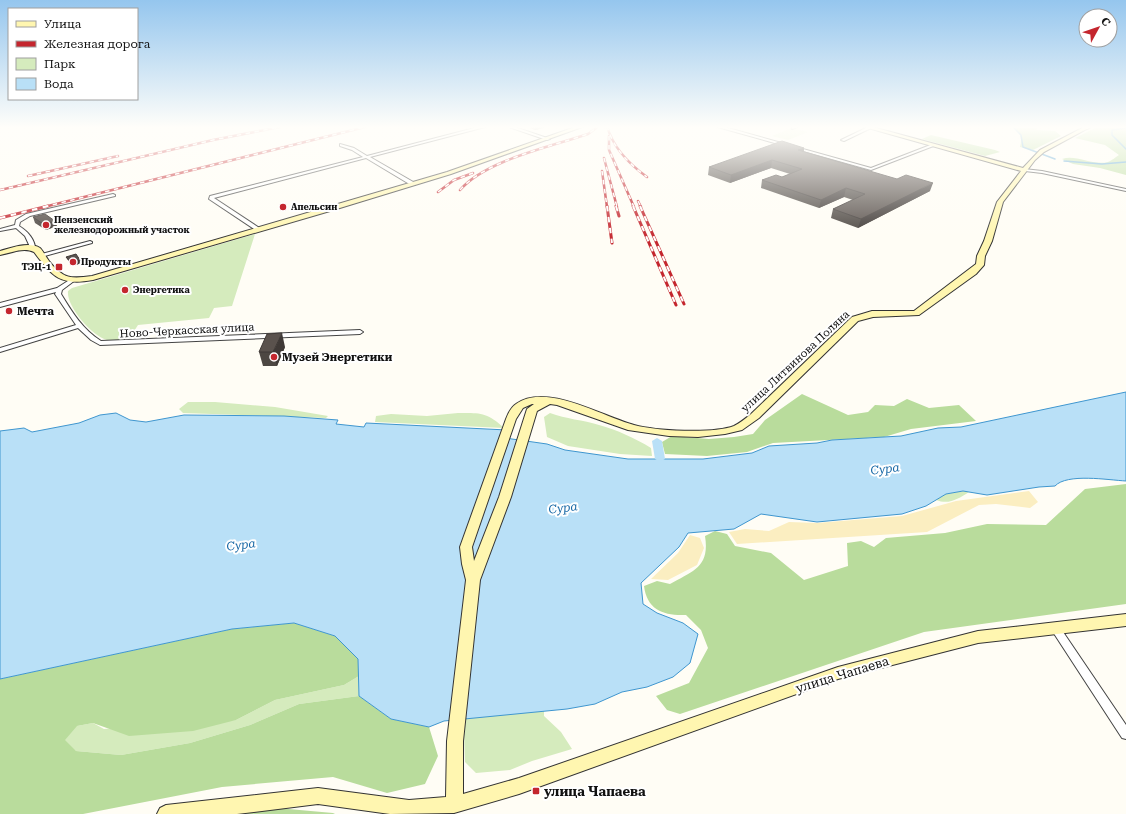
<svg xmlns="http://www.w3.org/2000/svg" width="1126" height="814" viewBox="0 0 1126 814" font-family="'Roboto Serif',serif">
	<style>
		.green { fill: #d5ebbd }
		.forest { fill: #b9dc9c }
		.sand { fill: #fbeec1 }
		.pitch { fill: #e6f2cf }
		.water { fill: #b9e0f7; stroke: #3f96cf }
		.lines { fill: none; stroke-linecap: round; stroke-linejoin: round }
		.stream { stroke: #3f96cf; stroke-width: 1.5 }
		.canal { fill: #b9e0f7; fill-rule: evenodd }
		.street-casing { stroke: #444; stroke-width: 2 }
		.secondary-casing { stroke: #333; stroke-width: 2 }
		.street { fill: #fff; fill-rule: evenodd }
		.secondary { fill: #fff6b0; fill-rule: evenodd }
		.rail-far1-casing { stroke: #c4262e; stroke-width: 2.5 }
		.rail-casing { stroke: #c4262e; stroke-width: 3 }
		.rail-far1 { stroke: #fff; stroke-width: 1.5; stroke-dasharray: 4.5; stroke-linecap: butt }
		.rail { stroke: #fff; stroke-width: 2; stroke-dasharray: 5.5; stroke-linecap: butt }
		.wall { fill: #4d4742 }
		.shaded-wall { fill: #3f3936 }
		.building { fill: #5a524d; stroke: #3f3936 }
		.poi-dot { fill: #c4262e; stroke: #fff; stroke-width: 1.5 }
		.labels { text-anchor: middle; stroke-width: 4; stroke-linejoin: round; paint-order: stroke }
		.far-poi-label { font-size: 9px; font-weight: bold; fill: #111; stroke: #fff; text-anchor: start }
		.poi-label { font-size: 11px; font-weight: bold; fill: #111; stroke: #fff; text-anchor: start }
		.street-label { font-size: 11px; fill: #111; stroke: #fff }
		.water-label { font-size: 12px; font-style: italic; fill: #1768a6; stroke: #fff }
		.near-street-label { font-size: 13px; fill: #111; stroke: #fff }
		.near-poi-label { font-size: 13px; font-weight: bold; fill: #111; stroke: #fff; text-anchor: start }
	</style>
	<rect width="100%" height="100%" fill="#fffdf5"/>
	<path class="green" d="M255 234 232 306 214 308 209 318 138 325 129 339C122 340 114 342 107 340 92 336 66 306 68 291L72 288Z
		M188 402H215L275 407 328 416 326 418 183 413 179 409Z
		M458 413C480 413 487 412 504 428L375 422 376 416 391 414 427 416Z
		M550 413C566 419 583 420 599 425 617 430 635 438 651 448L652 456 620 454 568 446 547 437 544 417Z
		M963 491 969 492C958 499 949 505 936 500L946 494Z
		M359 676V696L299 704 250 725 190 743 121 755 76 751 0 726H77L93 723 104 729 236 720 275 700 344 685Z
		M544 711V716L561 732 572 749 532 761 510 770 476 773 465 762 464 734 466 718Z"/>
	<path class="forest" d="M1011 126H1035L1037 130 1055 131 1061 136 1033 150 1020 147C1023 136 1019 131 1011 126Z
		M1099 126H1126V175L1100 168 1073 164 1062 159C1076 154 1092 166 1108 162 1111 161 1116 157 1119 155L1105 145 1075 138Z
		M931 135 995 150 1000 152 985 156 922 139Z
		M802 394 848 415 868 412 875 405 894 406 907 399 929 408 959 405 976 421 911 429 884 437 773 443 747 452 707 456 665 454 662 442 672 436 709 439 734 437 753 434 765 420Z
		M1126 484V604L924 632 680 714 667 710 656 696 689 683 708 648 701 630 686 615C664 616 647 610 644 586L657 581 670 584C693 571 710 567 705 536L715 531 727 534 735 546 771 553 804 580 848 566 847 543 861 541 874 547 886 538 945 533 987 524 1046 525 1085 489Z
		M294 623 335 636 358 659 359 676 344 685 275 700 236 720 193 731 129 736 93 723 77 726 65 740 76 751 121 755 190 743 250 725 299 704 359 696 391 719 429 727 438 756 425 784 387 793 333 777 222 787 83 814H0V679L232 629Z
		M266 807 333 813 335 814H228Z"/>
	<path class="sand" d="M1029 491 1038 502 1030 508 996 504 979 505 927 532 737 544 729 532 745 529 769 531 789 522 817 523 902 516 956 501Z
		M690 535 700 538 704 548 697 565 668 580 651 579 678 553Z"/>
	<path class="pitch" d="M791 128 808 132 788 140 772 136Z"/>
	<path class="water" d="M1126 392V481C1108 480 1067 473 1055 486L1039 487 987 495 963 491 946 494 926 506 902 514 817 522 761 514 734 529 688 533 679 547 641 583 643 604 657 613 683 623 698 634 690 663 673 677 647 687 622 692 595 704 567 709 444 721 429 727 391 719 359 696 358 659 335 636 294 623 232 629 0 679V431L24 428 32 432 79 423 100 415 116 413 130 420 146 422 184 415 284 416 338 420 336 424 364 427 366 423 507 430 505 438 547 444 565 450 628 459H703L752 453 769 446 817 443 832 440 901 436 938 428 961 427Z"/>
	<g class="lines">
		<path class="stream" d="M1012 126 1021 135 1023 147 1055 159
			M1126 128 1112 130V135L1126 149
			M1064 161 1102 164 1126 162"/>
		<path class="canal" d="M657 438 662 441 665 459 660 462 655 459 652 441Z"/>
		<defs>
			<path id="street" d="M482 126H489L370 157 415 183V185H411L366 158 214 198 261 229V231H257L209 199 210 196 363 157 352 150 340 146V144L354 148 367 156Z
				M506 126H512L550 139 547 140Z
				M714 126H721L871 168 933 144 936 145 871 170Z
				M794 126H800L792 129V127Z
				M1079 126H1085L1089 128 1087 129Z
				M868 127 871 128 844 141 841 140Z
				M1024 169 1042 171 1126 189V191L1042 173 1025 171 1023 170Z
				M113 194 115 195V196L30 216 20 222 19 226C27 231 35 239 35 249H31L25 236 16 228 0 231V229L15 225 16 220 26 214Z
				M90 241 92 242V243L41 257 38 255Z
				M71 279 74 281 62 290 61 294C72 312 83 330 101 341L360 330 363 332 360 334 100 345 91 340 78 328 0 352V348L76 325 55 294 56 292 0 307V303L57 288Z
				M1056 625 1059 626 1126 725V739L1122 738 1053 632 1051 629 1053 626Z"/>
			<path id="secondary" d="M578 126H585L451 174 330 211 93 280C60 286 53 277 34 252 23 247 11 253 0 255V251C11 248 29 241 40 248 43 251 46 257 49 261 63 279 71 279 92 276L447 172Z
				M861 126H869L1023 168 1040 150 1086 126H1092L1044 152 1035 160 1003 202 992 241 985 256 984 265 976 274 919 315 873 317 858 321 759 418 742 430 725 434 698 437 669 436 628 430 557 405 550 404 537 411 511 497 480 580 463 741V794L519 778 838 667 978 631 1126 614V626L978 643 838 679 519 794 454 813 390 814 318 804 237 814H157L160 808 166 805 318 788 409 800 446 797 447 741 466 580 462 564 460 547 506 419C508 414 511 407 516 404 546 382 603 417 634 425 656 431 713 434 734 426 740 423 746 418 751 414L852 317 872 311H914L976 264 977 256 984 241 997 202 1021 171ZM532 404H534L527 409 499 497 474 561 472 547 516 419 523 408Z"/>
		</defs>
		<use href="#street" class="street-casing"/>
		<use href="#secondary" class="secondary-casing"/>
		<use href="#street" class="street"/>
		<use href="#secondary" class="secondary"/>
		<defs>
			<path id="rail-far1" d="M607 126C613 148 629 164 647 177
				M609 136V150L634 207
				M604 158 617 207
				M602 171 607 207
				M28 176 118 156
				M0 190 213 140 285 126
				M460 190C486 160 550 147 588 134L599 126
				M438 192 454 180 473 173
				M638 201 641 207
				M44 207 369 126"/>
			<path id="rail" d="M607 206 612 243
				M616 206 619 216
				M633 206 676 305
				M640 206 684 304
				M0 218 48 206"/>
		</defs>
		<use href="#rail-far1" class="rail-far1-casing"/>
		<use href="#rail" class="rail-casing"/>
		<use href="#rail-far1" class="rail-far1"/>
		<use href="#rail" class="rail"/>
	</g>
	<path class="wall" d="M525 126H545L543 128 535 130Z
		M804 148V152L930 191 858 228 831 218 833 209 853 200 844 197 819 208 761 188 762 180 782 177 790 174 771 168 730 183 708 175 709 167Z
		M33 217 57 226 46 230 35 223Z
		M66 257 80 260 82 263 72 266Z
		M285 347 277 366H263L259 352Z"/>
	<path class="shaded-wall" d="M535 126H545L543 128 535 130Z
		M804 148 803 155 798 150Z
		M772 160 771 168 730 183 731 175Z
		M933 183 930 191 858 228 861 219Z
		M846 188 844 197 819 208 821 200Z
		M55 221 57 226 46 230 43 224Z
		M80 260 82 263 72 266 71 263Z
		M282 333 285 347 277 366 273 352Z"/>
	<path class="building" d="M782 141 804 148 798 150 897 179 906 175 933 183 861 219 833 209 865 194 846 188 821 200 762 180 776 175 782 177 802 169 772 160 731 175 709 167Z
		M45 214 55 221 43 224 33 217Z
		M76 254 80 260 71 263 66 257Z
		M282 333 273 352H259L267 334Z"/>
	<linearGradient id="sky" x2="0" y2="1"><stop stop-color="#95c6ee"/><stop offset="0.53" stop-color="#fffefa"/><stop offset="1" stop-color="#fffefa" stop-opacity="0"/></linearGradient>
	<rect width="1126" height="240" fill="url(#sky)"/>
	<g class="poi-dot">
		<circle cx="283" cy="207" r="4"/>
		<circle cx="46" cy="225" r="4"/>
		<circle cx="73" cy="262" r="4"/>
		<rect x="55" y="263" width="8" height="8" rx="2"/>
		<circle cx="125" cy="290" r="4"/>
		<circle cx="9" cy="311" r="4"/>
		<circle cx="274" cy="357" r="4"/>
		<rect x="532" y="787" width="8" height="8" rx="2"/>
	</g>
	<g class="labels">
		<g class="far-poi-label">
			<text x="291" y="210">Апельсин</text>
			<text x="54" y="223">Пензенский<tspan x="54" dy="10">железнодорожный участок</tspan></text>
			<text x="81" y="265">Продукты</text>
			<text x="51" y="270" text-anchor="end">ТЭЦ-1</text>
			<text x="133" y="293">Энергетика</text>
		</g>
		<g class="poi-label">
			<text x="17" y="315">Мечта</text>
			<text x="282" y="361">Музей Энергетики</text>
		</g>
		<g class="street-label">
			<text transform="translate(187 330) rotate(-3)" y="4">Ново-Черкасская улица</text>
			<text transform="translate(795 361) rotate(-43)" y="4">улица Литвинова Поляна</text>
		</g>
		<g class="water-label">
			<text transform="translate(885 469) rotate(-7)" y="4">Сура</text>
			<text transform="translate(563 508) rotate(-7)" y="4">Сура</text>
			<text transform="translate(241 545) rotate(-7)" y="4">Сура</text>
		</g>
		<g class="near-street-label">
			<text transform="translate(842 674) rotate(-17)" y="5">улица Чапаева</text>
		</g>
		<g class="near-poi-label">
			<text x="544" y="796">улица Чапаева</text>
		</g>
	</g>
	<rect x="8" y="8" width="130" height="92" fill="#ffffff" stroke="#a0a0a0"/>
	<rect x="16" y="21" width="20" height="6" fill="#fff6b0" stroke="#a0a0a0"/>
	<text x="44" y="28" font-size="12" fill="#111111">Улица</text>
	<rect x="16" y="41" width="20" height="6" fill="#c4262e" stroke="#a0a0a0"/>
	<text x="44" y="48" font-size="12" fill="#111111">Железная дорога</text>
	<rect x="16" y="58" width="20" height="12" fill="#d5ebbd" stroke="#a0a0a0"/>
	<text x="44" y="68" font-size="12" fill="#111111">Парк</text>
	<rect x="16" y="78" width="20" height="12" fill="#b9e0f7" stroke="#a0a0a0"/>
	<text x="44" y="88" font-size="12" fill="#111111">Вода</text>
	<g transform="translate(1098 28) rotate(50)"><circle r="19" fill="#ffffff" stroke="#a0a0a0"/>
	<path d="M0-3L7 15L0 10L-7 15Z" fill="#c4262e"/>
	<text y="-6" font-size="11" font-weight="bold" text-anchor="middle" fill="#111111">С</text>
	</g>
</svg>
